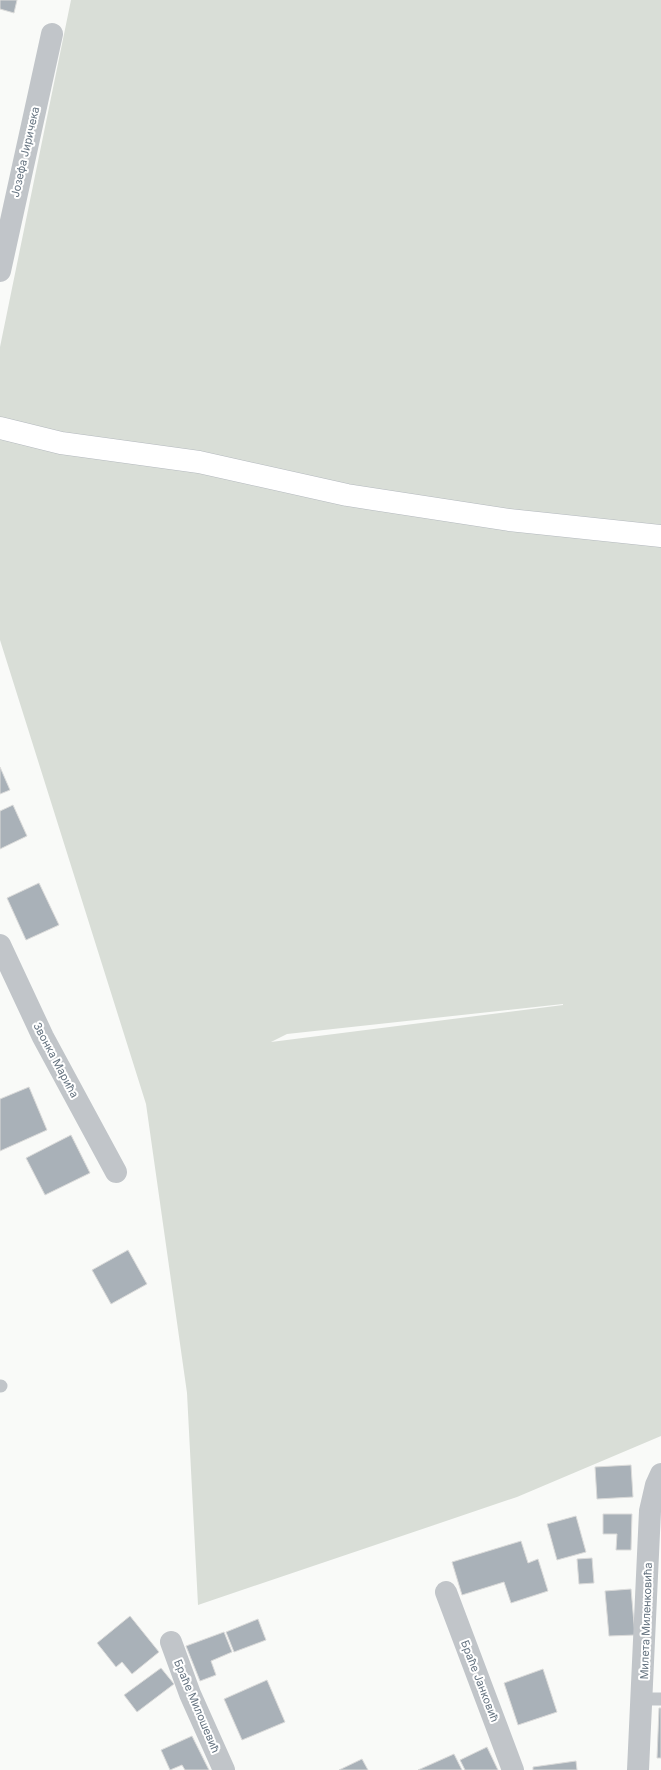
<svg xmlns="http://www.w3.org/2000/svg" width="661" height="1770" viewBox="0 0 661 1770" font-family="Inter,sans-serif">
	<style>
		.green { fill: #d9ded7; fill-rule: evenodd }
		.building { fill: #a9b1b8; stroke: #dbdbda }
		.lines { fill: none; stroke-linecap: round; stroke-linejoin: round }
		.secondary-casing { stroke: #b4b9be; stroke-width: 23 }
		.lane { stroke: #c1c5c9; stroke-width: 13 }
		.street { stroke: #c1c5c9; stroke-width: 22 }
		.secondary { stroke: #fff; stroke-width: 22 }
		.labels { text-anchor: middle; stroke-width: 4; stroke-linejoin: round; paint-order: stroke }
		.street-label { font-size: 11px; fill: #667481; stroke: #fff }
	</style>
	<rect width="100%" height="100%" fill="#f9faf8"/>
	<path class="green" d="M71 0H661V1436L517 1497 198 1605 187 1393 146 1104 0 640V347ZM563 1004V1005L271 1042 287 1034Z"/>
	<path class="building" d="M0 0H17L14 13 0 9Z
		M0 767 10 790 0 794Z
		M13 805 27 836 0 849V811Z
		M39 883 59 925 26 940 7 898Z
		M29 1087 47 1130 0 1151V1099Z
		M71 1135 90 1173 45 1195 26 1158Z
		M128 1250 147 1284 111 1304 92 1270Z
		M631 1465 633 1497 597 1499 595 1467Z
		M603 1514H632L631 1550H616L617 1534H603Z
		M576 1516 586 1552 557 1560 547 1524Z
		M521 1541 528 1563 538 1559 548 1591 511 1603 504 1582 462 1595 452 1562Z
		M592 1558 594 1583 579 1584 577 1559Z
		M631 1589 635 1635 609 1636 605 1591Z
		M130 1616 159 1652 132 1674 122 1662 116 1667 97 1643Z
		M258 1619 266 1640 234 1652 226 1632Z
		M224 1632 232 1652 211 1661 216 1675 200 1681 186 1646Z
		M161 1668 174 1684 137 1712 124 1695Z
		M543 1669 557 1712 518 1725 504 1683Z
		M267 1680 285 1722 242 1740 224 1699Z
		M659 1708H661V1758H657Z
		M192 1736 209 1770H185L182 1765 170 1770 161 1750Z
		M487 1747 498 1770H465L460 1760Z
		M454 1754 462 1770H418Z
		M362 1759 368 1770H339Z
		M576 1761 577 1770H533V1767Z"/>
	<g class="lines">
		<defs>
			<path id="secondary" d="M0 428 61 443 199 462 347 495 509 520 661 536"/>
		</defs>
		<use href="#secondary" class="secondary-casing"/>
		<path class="lane" d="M0 1386H1
			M642 1699H661"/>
		<path class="street" d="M0 271 52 34
			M0 945 43 1037 116 1172
			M446 1592 513 1770
			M171 1642 190 1694 224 1770
			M638 1770 650 1511 656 1485 661 1474"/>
		<use href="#secondary" class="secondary"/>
	</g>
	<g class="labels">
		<g class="street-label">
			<text transform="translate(25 152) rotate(-77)" y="4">Јозефа Јиричека</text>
			<text transform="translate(56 1060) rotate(62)" y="4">Звонка Марића</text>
			<text transform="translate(646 1621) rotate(-88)" y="4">Милета Миленковића</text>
			<text transform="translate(480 1681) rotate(69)" y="4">Браће Јанковић</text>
			<text transform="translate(197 1706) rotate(67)" y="4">Браће Милошевић</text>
		</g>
	</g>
</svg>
